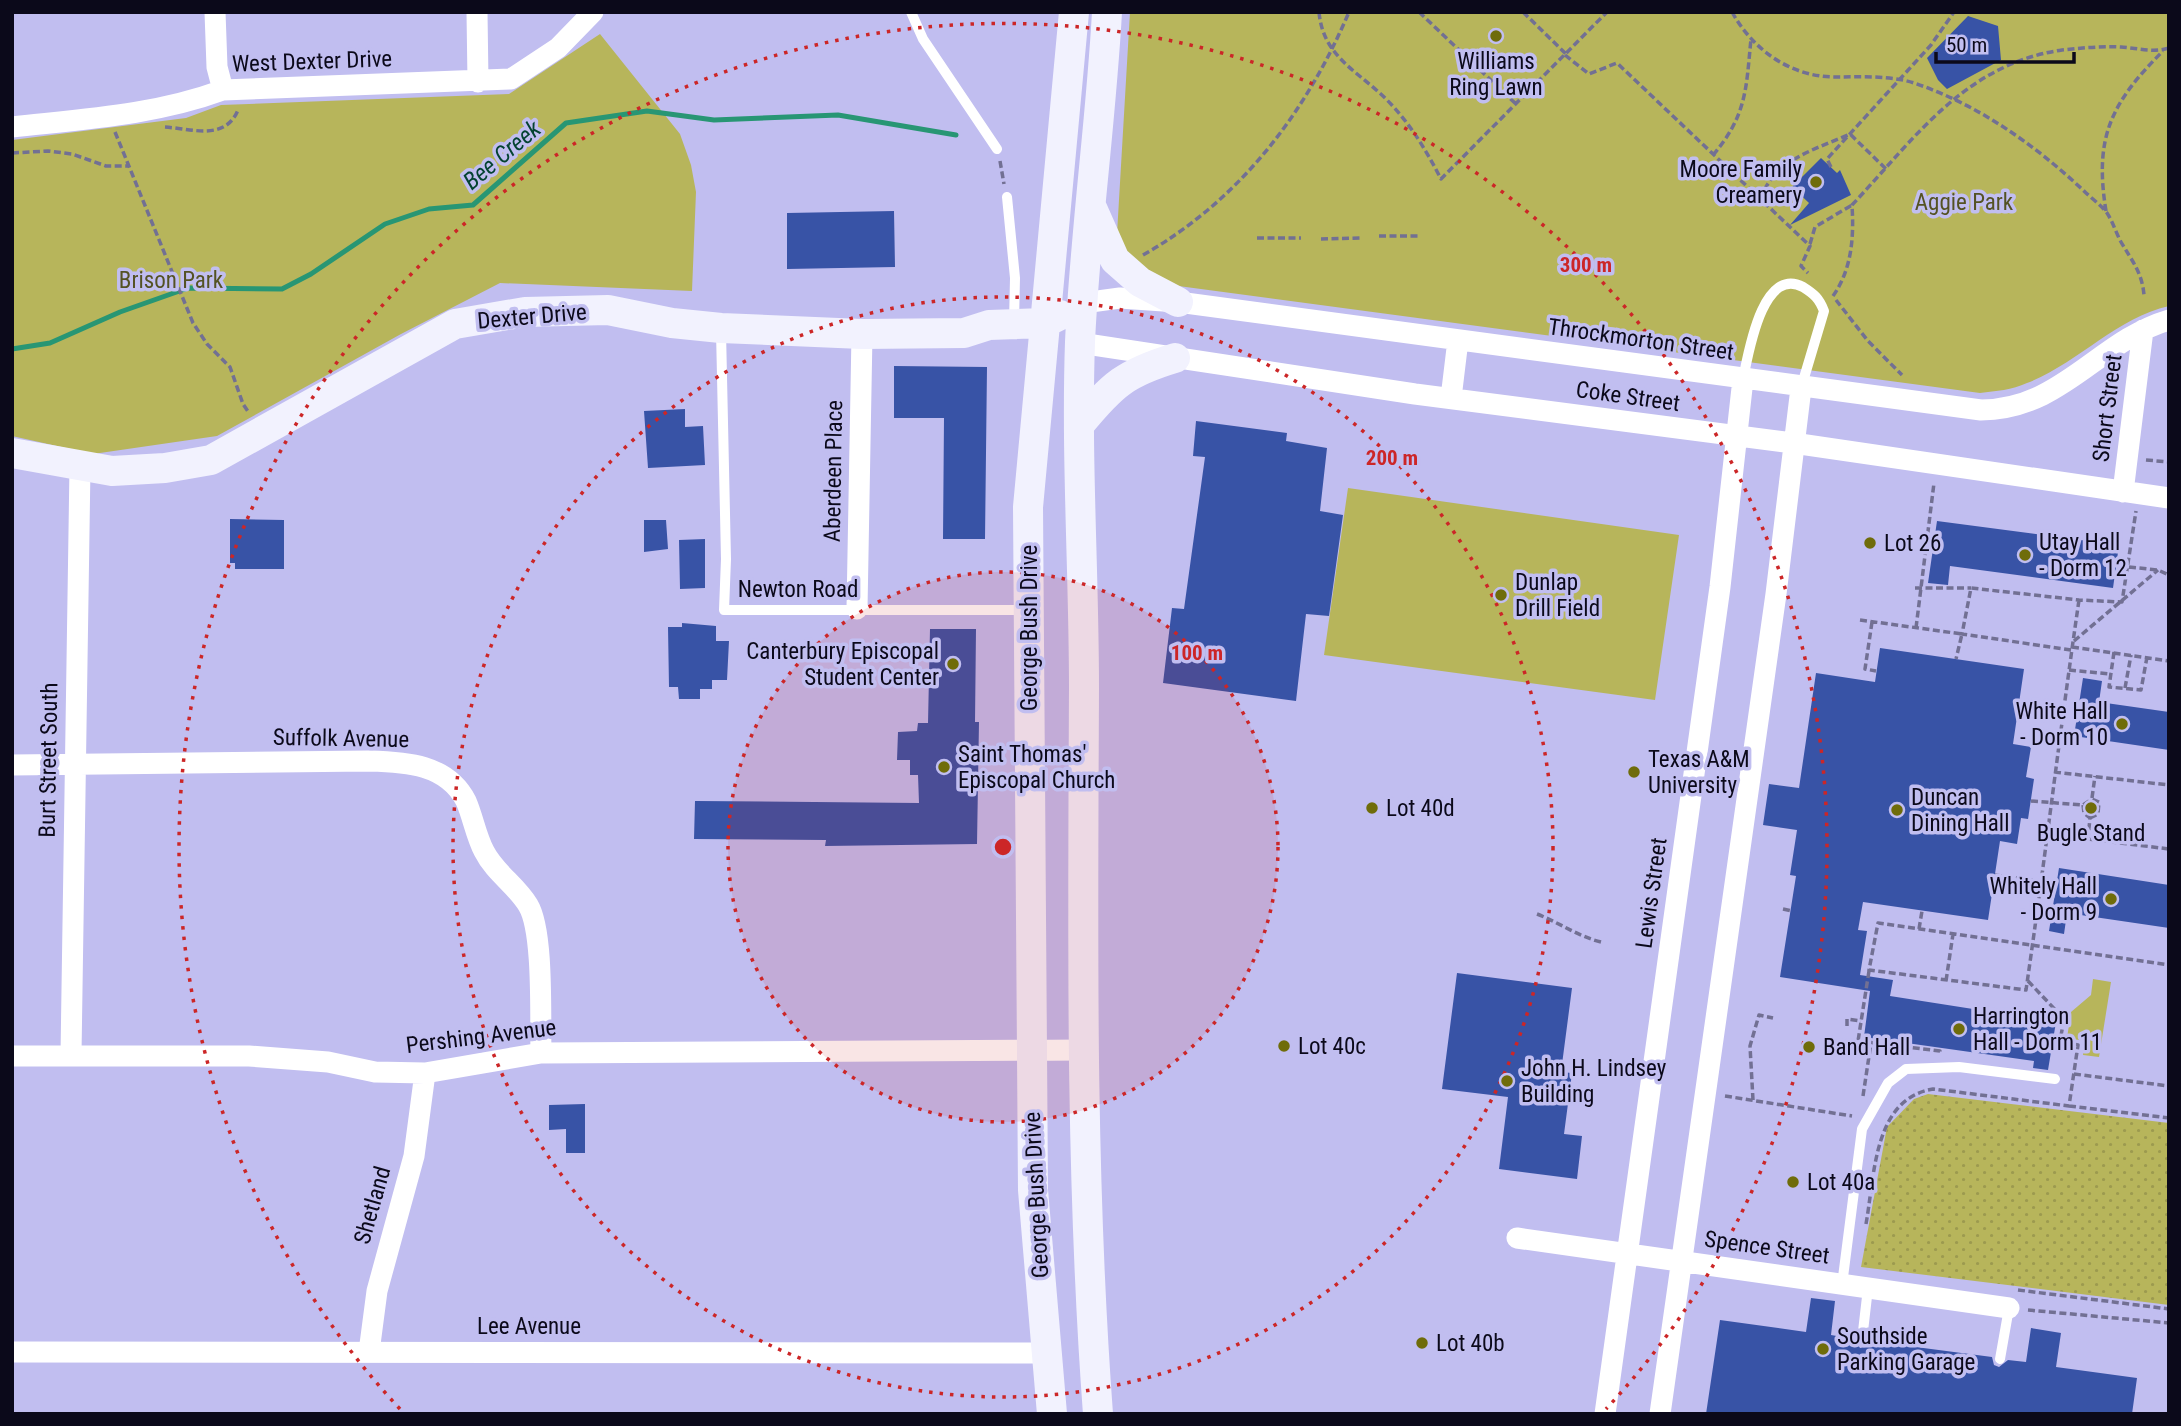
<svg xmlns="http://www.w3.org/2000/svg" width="2181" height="1426" viewBox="0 0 2181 1426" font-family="'Roboto Condensed',sans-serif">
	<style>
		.grass { fill: url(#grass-dots) }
		.park { fill: #b7b55b }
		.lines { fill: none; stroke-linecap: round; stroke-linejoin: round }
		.stream { stroke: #289674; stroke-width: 5 }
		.building { fill: #3853a6 }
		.path { stroke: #727093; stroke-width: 3.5; stroke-dasharray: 7 3.5; stroke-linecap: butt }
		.lane { stroke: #fff; stroke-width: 10 }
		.street { stroke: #fff; stroke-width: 21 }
		.secondary { stroke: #f2f2fe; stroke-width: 30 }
		.ring { fill: none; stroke: #cc2627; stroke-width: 3.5; stroke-dasharray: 3.5 7 }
		.poi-dot { fill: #6f6c0a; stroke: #c1bef0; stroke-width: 2.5 }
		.labels { text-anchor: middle; stroke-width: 7; stroke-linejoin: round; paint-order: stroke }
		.street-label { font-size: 23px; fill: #0b091a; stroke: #c1bef0 }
		.poi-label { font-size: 23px; fill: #0b091a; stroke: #c1bef0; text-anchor: start }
		.park-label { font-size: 23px; fill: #545223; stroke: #c1bef0 }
		.water-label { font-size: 24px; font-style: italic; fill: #044331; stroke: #c1bef0 }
		.centre { fill: #cc2627; stroke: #c1bef0; stroke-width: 3.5 }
		.ring-label { font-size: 21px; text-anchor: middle; font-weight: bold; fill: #cc2627; stroke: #c1bef0; stroke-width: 7; stroke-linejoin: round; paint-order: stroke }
	</style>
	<defs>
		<pattern id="grass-dots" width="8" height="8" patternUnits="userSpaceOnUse" patternTransform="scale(1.75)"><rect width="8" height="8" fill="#b7b55b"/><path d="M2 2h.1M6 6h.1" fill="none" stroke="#9c9a4f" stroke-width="1.8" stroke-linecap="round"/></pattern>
	</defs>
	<rect width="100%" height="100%" fill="#c1bef0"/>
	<path class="grass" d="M1928 1094 2169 1123V1305L1861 1267 1887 1127 1914 1099Z"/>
	<path class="park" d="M1130 12H2169V306C2116 318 2077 364 2027 383 2012 390 1996 391 1980 393L1156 283 1116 251Z
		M600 34 680 134 691 165 696 192 692 291 500 283 401 334 217 436 93 454 12 436V140L186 118 221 105 509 94Z
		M1348 488 1679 535 1655 700 1324 655Z
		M2093 979 2111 982 2099 1057 2083 1055 2085 1041 2067 1038 2071 1012 2091 995Z"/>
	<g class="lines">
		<path class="stream" d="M12 349 50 343 120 312 188 288 282 289 311 274 385 224 429 209 473 205 566 123 647 111 714 120 838 115 956 135"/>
	</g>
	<path class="building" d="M1968 16 1998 26 2001 60 1947 89 1938 80 1927 58Z
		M1821 158 1837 173 1840 170 1851 195 1790 225 1809 203 1792 187Z
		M894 211 895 267 787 269V213Z
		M894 366 987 367 985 539H943L944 418H894Z
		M685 409V427L703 426 705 465 648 468 644 411Z
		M1196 421 1287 433 1286 441 1327 448 1320 511 1343 515 1329 616 1306 614 1296 701 1163 683 1172 608 1184 609 1205 457 1193 456Z
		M230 519 284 520V569H235V563H230Z
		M644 520H666L668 549 644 552Z
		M1937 521 2119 545 2113 588 1950 566 1948 585 1928 583Z
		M705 539V588L680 589 679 540Z
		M682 623 716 626V641H729L727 680H712V689H700V699H679L678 687H669L668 627H682Z
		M930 629H976L975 722H979L977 844 825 846 826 840 694 839 695 801 919 803 918 775H910V760H897L898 732 917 731 918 723H928Z
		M1880 648 2024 669 2013 744 2031 747 2026 777 2034 779 2028 819 2021 818 2017 844 2000 841 1988 920 1863 902 1858 930 1867 931 1860 975 1893 980 1890 996 2056 1022 2048 1070 2033 1068 2034 1061 1864 1037 1870 991 1780 977 1796 876 1790 875 1797 830 1763 825 1769 784 1799 788 1816 673 1875 682Z
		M2083 678 2102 681 2099 702 2169 712V750L2074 736Z
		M2059 868 2169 885V928L2067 913 2064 934 2049 931Z
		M1457 973 1572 988 1561 1072 1572 1073 1564 1134 1582 1136 1577 1179 1499 1169 1508 1097 1442 1089Z
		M585 1104V1153H566V1129L549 1130V1105Z
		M1811 1298 1835 1301 1831 1335 1854 1339 1860 1348 1866 1347 1870 1341 1992 1357 1994 1365 1999 1367 2008 1360 2026 1362 2031 1328 2061 1333 2056 1367 2137 1378 2132 1414H1706L1720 1320 1806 1332Z"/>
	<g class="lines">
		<path class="path" d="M1319 12C1323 57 1358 71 1386 99 1410 123 1426 150 1441 179L1607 12
			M1419 12 1517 105
			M1523 12 1566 54
			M1732 12C1753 50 1791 77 1835 77 1861 77 1889 75 1914 83 1979 105 2035 145 2084 191 2091 198 2101 205 2107 213 2113 222 2116 233 2121 242 2132 261 2142 272 2144 295
			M1565 55 1589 74 1617 63 1810 246 1801 266 1808 273
			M165 127C193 129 225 141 238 110
			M115 132 193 323 207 344 230 367 243 404 249 413
			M12 153 48 151 72 154 106 166H130
			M1713 155C1747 115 1746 89 1751 39
			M1000 161 1004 184
			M1831 167 1827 159 1931 45 1954 12
			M1760 199C1776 158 1815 150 1850 134L1886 169
			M2106 211C2094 137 2111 103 2163 51
			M1379 236H1418
			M1257 238H1301
			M1321 239 1361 238
			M1810 244 1815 227 1852 205
			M1143 255C1240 200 1306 113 1349 12
			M1833 296C1852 269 1854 237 1852 205 1915 138 1965 64 2062 50 2082 48 2101 46 2121 47 2137 48 2153 53 2169 48
			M1836 300 1868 341 1902 375
			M2146 460 2169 462
			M2129 567 2158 570 2169 575
			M1915 588H1971
			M2079 600C2060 730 2045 860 2026 990L1869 970 1878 923 2169 965
			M1860 620 1962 634 1956 659
			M1872 622 1865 669 1876 671
			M1916 628 1934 483
			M2074 641 2158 570
			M2072 647 2169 661
			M2071 650 1962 634 1971 588 2079 600 2122 602 2136 511
			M2114 652 2109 687 2141 690 2147 657
			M2069 670 2111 674
			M2125 688 2131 655
			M2018 710 2063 718
			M2054 772 2169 785
			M2092 798 2095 776
			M2031 801 2083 805 2092 799
			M2083 805 2084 813 2090 818 2088 838
			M2090 818 2098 814 2099 802 2092 799
			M2047 834 2169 849
			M1995 875 2041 881
			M1783 909 1792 911
			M1537 914C1560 923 1577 936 1601 942
			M1919 929 1922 911
			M1869 971 1858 1041 1940 1051V1054
			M1946 981 1953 934
			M2028 981 2064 1019 2060 1041
			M1847 1026V1019L1861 1021
			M2074 1074 2169 1086
			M1725 1096 1852 1116
			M1863 1096 1871 1043
			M1753 1100 1750 1046 1759 1015 1773 1018
			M2069 1106 2169 1118
			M1866 1224C1875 1175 1873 1099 1933 1089L2069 1106 2078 1045 2052 1039
			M2018 1290 2169 1309
			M2028 1310 2169 1323"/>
		<path class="lane" d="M911 12 923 39 997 149
			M1007 197 1015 278 1014 322
			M721 331 726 559 724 610H1027
			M1743 379C1748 356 1762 265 1803 287 1814 294 1819 298 1824 311L1801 388
			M1842 1285 1862 1129 1888 1083 1906 1069 1959 1067 2055 1079
			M1862 1340 1868 1288
			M2000 1359 2009 1308"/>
		<path class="street" d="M215 12 217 67 223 90
			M477 12 478 82
			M12 127C84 119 155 115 223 90L511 79 558 48 593 12
			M1083 303 1120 298 1178 302 1981 410C2063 409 2098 341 2169 320
			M1080 343 1415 394 1793 443 2169 498
			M1451 398 1458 340
			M2123 492 2143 330
			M857 609 862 334
			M12 765 369 761C406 762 447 764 466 801 473 817 476 836 484 851 495 873 516 885 528 905 544 931 540 1019 541 1053
			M71 1055 80 466
			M12 1056H249L328 1062 375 1072 425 1073 541 1053 1084 1050
			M1517 1238 2009 1308
			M12 1352 1045 1353
			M369 1352 377 1291 414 1156 425 1073
			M1605 1414 1720 587 1743 379
			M1660 1414 1776 594 1801 388"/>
		<path class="secondary" d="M1092 208 1115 260 1140 282 1178 302
			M1080 424C1112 385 1125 373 1175 358
			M12 453 112 471 165 468 211 460 455 324 525 312 608 310 672 323 721 328 862 334 964 333 989 325 1044 323 1060 315
			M1052 1414 1033 1190 1028 507 1074 12
			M1098 1414C1080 1172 1083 930 1084 688 1084 573 1076 457 1080 342 1085 232 1101 122 1107 12"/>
	</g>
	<circle cx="1003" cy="847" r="275" fill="#cc2627" fill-opacity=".12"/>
	<g class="ring">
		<circle cx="1003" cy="847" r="275"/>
		<circle cx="1003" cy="847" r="550"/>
		<path d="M400 1409A824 824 0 1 1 1606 1409"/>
	</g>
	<g class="poi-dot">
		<circle cx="1496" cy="36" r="7"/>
		<circle cx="1816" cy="182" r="7"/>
		<circle cx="1870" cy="543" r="7"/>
		<circle cx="2025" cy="555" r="7"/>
		<circle cx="1501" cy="595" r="7"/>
		<circle cx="953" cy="664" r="7"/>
		<circle cx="2122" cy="724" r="7"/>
		<circle cx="944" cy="767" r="7"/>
		<circle cx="1634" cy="772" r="7"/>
		<circle cx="1372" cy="808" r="7"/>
		<circle cx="2091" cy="808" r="7"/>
		<circle cx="1897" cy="810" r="7"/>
		<circle cx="2111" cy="899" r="7"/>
		<circle cx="1959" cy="1029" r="7"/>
		<circle cx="1284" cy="1046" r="7"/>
		<circle cx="1809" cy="1047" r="7"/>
		<circle cx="1507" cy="1081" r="7"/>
		<circle cx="1793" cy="1182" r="7"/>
		<circle cx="1422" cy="1343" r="7"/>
		<circle cx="1823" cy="1349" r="7"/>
	</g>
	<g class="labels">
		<g class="street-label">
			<text transform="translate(312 61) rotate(-2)" y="8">West Dexter Drive</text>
			<text transform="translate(532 316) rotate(-5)" y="8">Dexter Drive</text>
			<text transform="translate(1641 339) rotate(8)" y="8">Throckmorton Street</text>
			<text transform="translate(1628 396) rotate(8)" y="8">Coke Street</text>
			<text transform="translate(2107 408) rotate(-83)" y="8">Short Street</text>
			<text transform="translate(833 471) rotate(-89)" y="8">Aberdeen Place</text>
			<text x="798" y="597">Newton Road</text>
			<text transform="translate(1029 628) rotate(-90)" y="8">George Bush Drive</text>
			<text transform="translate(341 738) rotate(1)" y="8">Suffolk Avenue</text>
			<text transform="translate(48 760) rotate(-89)" y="8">Burt Street South</text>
			<text transform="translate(1651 893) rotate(-82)" y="8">Lewis Street</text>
			<text transform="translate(481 1036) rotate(-7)" y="8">Pershing Avenue</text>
			<text transform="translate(1036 1195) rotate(-93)" y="8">George Bush Drive</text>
			<text transform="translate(372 1205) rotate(-74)" y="8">Shetland</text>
			<text transform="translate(1767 1247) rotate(8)" y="8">Spence Street</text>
			<text x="529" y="1334">Lee Avenue</text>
		</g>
		<g class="poi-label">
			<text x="1496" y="69" text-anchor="middle">Williams<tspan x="1496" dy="26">Ring Lawn</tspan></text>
			<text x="1802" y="177" text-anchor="end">Moore Family<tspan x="1802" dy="26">Creamery</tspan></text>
			<text x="2039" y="550">Utay Hall<tspan x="2039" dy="26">- Dorm 12</tspan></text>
			<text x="1884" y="551">Lot 26</text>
			<text x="1515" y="590">Dunlap<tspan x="1515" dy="26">Drill Field</tspan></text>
			<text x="939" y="659" text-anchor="end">Canterbury Episcopal<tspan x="939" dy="26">Student Center</tspan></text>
			<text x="2108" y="719" text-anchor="end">White Hall<tspan x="2108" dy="26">- Dorm 10</tspan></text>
			<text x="958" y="762">Saint Thomas'<tspan x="958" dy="26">Episcopal Church</tspan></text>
			<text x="1648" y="767">Texas A&amp;M<tspan x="1648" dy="26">University</tspan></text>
			<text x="1911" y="805">Duncan<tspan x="1911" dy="26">Dining Hall</tspan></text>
			<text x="1386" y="816">Lot 40d</text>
			<text x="2091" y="841" text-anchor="middle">Bugle Stand</text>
			<text x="2097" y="894" text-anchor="end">Whitely Hall<tspan x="2097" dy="26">- Dorm 9</tspan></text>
			<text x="1973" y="1024">Harrington<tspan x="1973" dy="26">Hall - Dorm 11</tspan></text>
			<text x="1298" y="1054">Lot 40c</text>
			<text x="1823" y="1055">Band Hall</text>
			<text x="1521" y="1076">John H. Lindsey<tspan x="1521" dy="26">Building</tspan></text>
			<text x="1807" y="1190">Lot 40a</text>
			<text x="1837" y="1344">Southside<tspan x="1837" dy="26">Parking Garage</tspan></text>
			<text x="1436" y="1351">Lot 40b</text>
		</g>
		<g class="park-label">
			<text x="1964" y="210">Aggie Park</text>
			<text x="171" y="288">Brison Park</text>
		</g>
		<g class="water-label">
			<text transform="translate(502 155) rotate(-40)" y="8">Bee Creek</text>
		</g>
	</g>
	<circle cx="1003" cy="847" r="10" class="centre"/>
	<g class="ring-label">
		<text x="1586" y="272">300 m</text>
		<text x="1392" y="465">200 m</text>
		<text x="1197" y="660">100 m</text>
	</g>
	<rect width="2181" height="1426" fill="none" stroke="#0b091a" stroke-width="28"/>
	<path d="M1936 52v10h138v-10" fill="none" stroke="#0b091a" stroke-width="3.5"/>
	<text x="1946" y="52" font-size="21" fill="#0b091a" stroke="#c1bef0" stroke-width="5" paint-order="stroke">50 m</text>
</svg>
